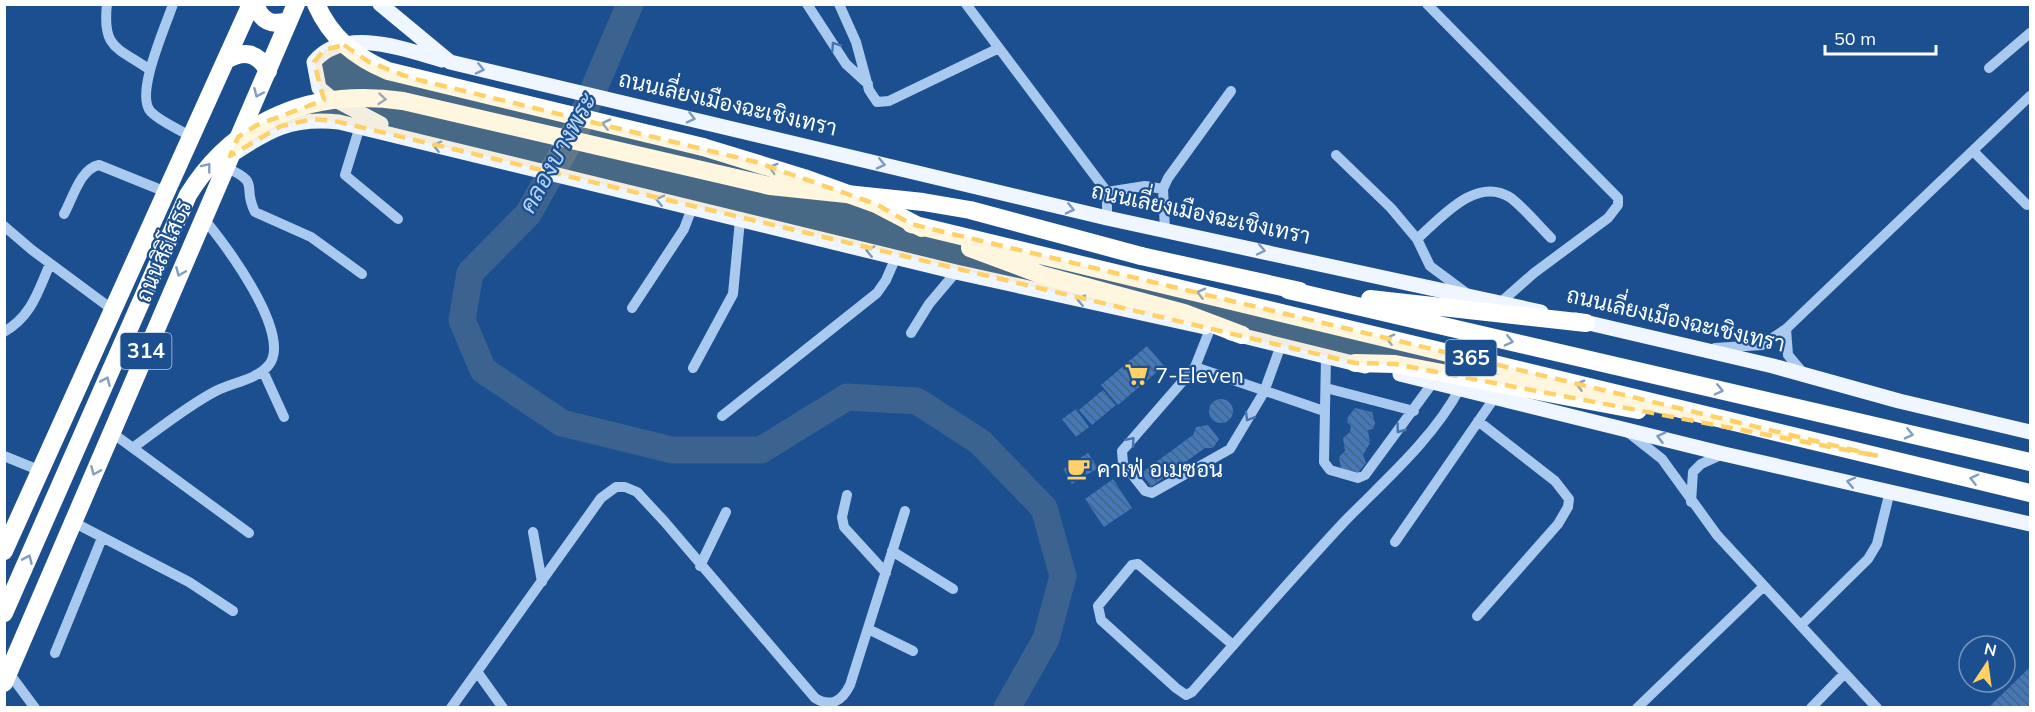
<svg xmlns="http://www.w3.org/2000/svg" width="2035" height="712" viewBox="0 0 2035 712" font-family="Mulish,Sarabun,sans-serif">
	<style>
		.lines { fill: none; stroke-linecap: round; stroke-linejoin: round }
		.river { stroke: #3c6290; stroke-width: 27 }
		.building { fill: url(#building-back-hatch) }
		.minor { stroke: #a9c9ee; stroke-width: 10 }
		.major { stroke: #f0f6ff; stroke-width: 15 }
		.highway { stroke: #fff; stroke-width: 18 }
		.highway-bridge { stroke: #fff; stroke-width: 18 }
		.oneway { stroke: #4674ac }
		.oneway2 { stroke: #7b9ac1 }
		.oneway3 { stroke: #829ec1 }
		.marked { fill: #ffd166; fill-opacity: 0.2; stroke: #ffd166; stroke-width: 4.5; stroke-dasharray: 12 8; stroke-linejoin: round }
		.labels { text-anchor: middle; stroke-width: 4.5; stroke-linejoin: round; paint-order: stroke }
		.shield { fill: #1b4f8f; stroke: #bbcadd; stroke-width: 1.5 }
		.shield-label { font-size: 21px; font-weight: bold; fill: #fff }
		.street-label { font-size: 22px; fill: #fff; stroke: #1b4f8f }
		.poi-label { font-size: 22px; fill: #fff; stroke: #1b4f8f; text-anchor: start }
		.water-label { font-size: 24px; font-style: italic; fill: #b5d3f5; stroke: #1b4f8f }
	</style>
	<defs>
		<pattern id="building-back-hatch" width="6" height="6" patternUnits="userSpaceOnUse" patternTransform="scale(1.5)"><rect width="6" height="6" fill="#4478b7"/><path d="M-1 5l2 2M0 0l6 6M5-1l2 2" fill="none" stroke="#486282"/></pattern>
	</defs>
	<rect width="100%" height="100%" fill="#1b4f8f"/>
	<g class="lines">
		<path class="river" d="M630 4 578 126 528 214 470 273 462 320 483 370 562 423 672 450H761L847 397 917 401 980 442 1044 508 1063 576 1046 639 1007 708"/>
	</g>
	<path class="building" d="M1147 346 1164 366 1118 405 1101 385Z
		M1103 390 1116 405 1092 425 1079 410Z
		M1209 411a12 12 0 1 1 24 0a12 12 0 1 1-24 0Z
		M1355 408 1372 412 1375 423 1373 429 1368 430 1370 443 1363 455 1366 463 1358 473 1341 468 1339 457 1345 451 1343 438 1350 432 1351 426 1347 422 1348 417Z
		M1076 409 1089 427 1076 437 1062 419Z
		M1208 425 1219 439 1213 448H1205L1151 487 1141 473 1193 435 1196 427Z
		M1088 453 1098 468 1072 484 1063 469Z
		M1113 479 1132 508 1104 527 1085 499Z
		M2030 667V708H1988Z"/>
	<g class="lines">
		<path class="minor" d="M107 4C102 49 117 47 150 70
			M173 4C166 26 134 95 151 112 161 122 179 129 191 137
			M807 4 846 64 868 84
			M839 4 856 42 869 90 877 102 889 101 997 49
			M966 4 1107 192V218
			M1427 4 1618 198V205L1608 218 1534 273 1501 302
			M1989 68 2030 33
			M360 126 345 175 398 219
			M1973 151 2027 205
			M1336 155 1391 208 1417 239 1430 266 1469 295
			M225 167C263 184 241 185 255 212L311 237 362 274
			M1107 192 1145 186 1163 189
			M64 214C73 198 80 169 99 165L166 192
			M4 226 32 250 113 310
			M1165 230 1163 189 1168 178 1231 91
			M1417 239C1441 218 1476 175 1511 198 1525 209 1538 225 1551 238
			M632 308 684 229 692 208
			M1210 329 1195 367 1122 451 1123 463 1145 491 1152 493 1230 449 1264 392 1281 345
			M1786 329 1788 355 1804 374
			M4 332C32 316 38 291 50 264
			M911 333 929 304 956 272
			M1715 348 1762 345 1786 329 2030 96
			M1326 357 1324 462 1330 470 1358 478 1365 475 1434 381
			M1195 367 1324 411
			M693 368 733 294 740 220
			M263 371 284 417
			M1326 388 1414 411
			M722 416 877 293 886 280 896 257
			M111 432 249 533
			M1629 433 1662 459 1717 535 1877 708
			M134 447C160 428 186 407 214 392 230 383 256 380 268 366 295 337 224 242 203 218
			M4 456 41 471
			M847 495 842 517 844 527 886 573
			M1691 502 1693 472 1701 464 1723 454
			M73 522 189 582 233 611
			M533 532 542 582
			M1395 542 1495 397
			M892 551 953 589
			M700 566 726 512
			M1477 616 1558 524 1568 507 1569 499 1555 481 1478 421
			M1801 625 1868 559 1877 544 1890 491
			M868 629 913 651
			M1233 645 1138 564 1132 565 1098 606 1101 620 1176 688 1186 695 1192 692C1242 635 1292 578 1344 522 1384 481 1433 439 1460 388
			M55 653 102 538
			M9 673 35 708
			M478 673 503 708
			M451 708 601 498 616 487H625L637 492 664 521 815 698C831 708 842 701 850 685L905 511
			M1637 708 1764 586
			M1811 708 1845 673"/>
		<path class="major" d="M380 4 450 62 1107 218 1541 312
			M381 124 330 97 319 88 314 62C344 26 404 49 442 60
			M230 156C269 130 291 117 339 122L956 272 1205 327
			M1576 320 1773 366 1899 401 2030 432
			M1231 333 1365 366
			M1400 374 1724 454 2030 524"/>
		<path class="highway" d="M255 4C261 21 272 27 289 20
			M226 60C244 50 258 52 268 71
			M703 147 804 178 876 204 922 228
			M911 224 2030 493
			M970 248 1042 275 1184 313 1242 335
			M1141 256 1300 291
			M1288 290 2030 462
			M1370 299 1586 323
			M1355 363 1395 364 1638 410
			M4 551 251 4
			M4 683 296 4"/>
		<path class="highway-bridge" d="M316 4C331 38 355 57 388 71L703 147
			M4 613 188 195C236 118 314 88 403 101L770 186 923 202 970 210 1141 256"/>
	</g>
	<defs><path id="oneway-chevron" d="M-2-3.5L2.5 0L-2 3.5" fill="none" stroke-width="1.6" stroke-linecap="round" stroke-linejoin="round" transform="scale(1.5)"/></defs>
	<g class="oneway">
		<use href="#oneway-chevron" transform="translate(835 46) rotate(-124)"/>
		<use href="#oneway-chevron" transform="translate(1249 417) rotate(120)"/>
		<use href="#oneway-chevron" transform="translate(1400 429) rotate(127)"/>
		<use href="#oneway-chevron" transform="translate(1131 441) rotate(-49)"/>
	</g>
	<g class="oneway2">
		<use href="#oneway-chevron" transform="translate(480 69) rotate(13)"/>
		<use href="#oneway-chevron" transform="translate(691 118) rotate(14)"/>
		<use href="#oneway-chevron" transform="translate(437 146) rotate(-166)"/>
		<use href="#oneway-chevron" transform="translate(881 164) rotate(13)"/>
		<use href="#oneway-chevron" transform="translate(660 200) rotate(-167)"/>
		<use href="#oneway-chevron" transform="translate(1070 209) rotate(13)"/>
		<use href="#oneway-chevron" transform="translate(1261 250) rotate(12)"/>
		<use href="#oneway-chevron" transform="translate(870 251) rotate(-167)"/>
		<use href="#oneway-chevron" transform="translate(1081 300) rotate(-167)"/>
		<use href="#oneway-chevron" transform="translate(1661 437) rotate(-165)"/>
		<use href="#oneway-chevron" transform="translate(1851 482) rotate(-167)"/>
	</g>
	<g class="oneway3">
		<use href="#oneway-chevron" transform="translate(258 93) rotate(114)"/>
		<use href="#oneway-chevron" transform="translate(382 99) rotate(5)"/>
		<use href="#oneway-chevron" transform="translate(606 124) rotate(-167)"/>
		<use href="#oneway-chevron" transform="translate(207 167) rotate(-52)"/>
		<use href="#oneway-chevron" transform="translate(773 168) rotate(-162)"/>
		<use href="#oneway-chevron" transform="translate(180 272) rotate(113)"/>
		<use href="#oneway-chevron" transform="translate(1201 293) rotate(-166)"/>
		<use href="#oneway-chevron" transform="translate(1390 339) rotate(-166)"/>
		<use href="#oneway-chevron" transform="translate(1509 341) rotate(13)"/>
		<use href="#oneway-chevron" transform="translate(106 381) rotate(-66)"/>
		<use href="#oneway-chevron" transform="translate(1580 385) rotate(-166)"/>
		<use href="#oneway-chevron" transform="translate(1719 390) rotate(13)"/>
		<use href="#oneway-chevron" transform="translate(1909 434) rotate(13)"/>
		<use href="#oneway-chevron" transform="translate(95 471) rotate(113)"/>
		<use href="#oneway-chevron" transform="translate(1974 479) rotate(-166)"/>
		<use href="#oneway-chevron" transform="translate(28 559) rotate(-66)"/>
	</g>
	<path class="marked" d="M344 45 369 62 411 78 756 162 876 204 911 224 1878 456 1395 364 1355 363 339 122 314 119 281 126 230 156 238 137 257 125 324 100 314 62 324 50Z"/>
	<defs>
		<symbol id="supermarket-bare" viewBox="-9 -9 18 18"><path d="M-6-5.5h2.5l.6 2H6L4.5 2H-2.5L-4.4-4H-6ZM-1.5 3.2a1.3 1.3 0 1 0 .1 0ZM3 3.2a1.3 1.3 0 1 0 .1 0Z" fill="#ffd166" stroke="#1b4f8f" stroke-width="2.5" paint-order="stroke"/></symbol>
		<symbol id="cafe-bare" viewBox="-9 -9 18 18"><path d="M-5.5-4.5H6V0H3Q3 3.5 0 3.5H-2.5Q-5.5 3.5-5.5 0ZM3-3.2v2h1.7v-2ZM-6 4.5H4V6H-6Z" fill="#ffd166" stroke="#1b4f8f" stroke-width="2.5" paint-order="stroke"/></symbol>
	</defs>
	<g fill-rule="evenodd">
		<use href="#supermarket-bare" x="1120" y="358" width="33" height="33"/>
		<use href="#cafe-bare" x="1062" y="452" width="33" height="33"/>
	</g>
	<g class="labels">
		<g class="shield">
			<rect x="120.5" y="333" width="51" height="36" rx="4.5"/>
			<rect x="1445.5" y="340" width="51" height="36" rx="4.5"/>
		</g>
		<g class="shield-label">
			<text x="146" y="358">314</text>
			<text x="1471" y="365">365</text>
		</g>
		<g class="street-label">
			<text transform="translate(728 103) rotate(13)" y="8">ถนนเลี่ยงเมืองฉะเชิงเทรา</text>
			<text transform="translate(1201 213) rotate(12)" y="8">ถนนเลี่ยงเมืองฉะเชิงเทรา</text>
			<text transform="translate(163 251) rotate(-67)" y="8">ถนนสิริโสธร</text>
			<text transform="translate(1676 319) rotate(13)" y="8">ถนนเลี่ยงเมืองฉะเชิงเทรา</text>
		</g>
		<g class="poi-label">
			<text x="1155" y="383">7-Eleven</text>
			<text x="1097" y="477">คาเฟ่ อเมซอน</text>
		</g>
		<g class="water-label">
			<text transform="translate(558 153) rotate(-61)" y="8">คลองบางพระ</text>
		</g>
	</g>
	<rect width="2035" height="712" fill="none" stroke="#ffffff" stroke-width="12"/>
	<g transform="translate(1987 664) rotate(13)"><circle r="28" fill="#1b4f8f" stroke="#7695bc" stroke-width="1.5"/>
	<path d="M0-4.5L10 22L0 15L-10 22Z" fill="#ffd166"/>
	<text y="-9" font-size="16" font-weight="bold" text-anchor="middle" fill="#ffffff">N</text>
	</g>
	<path d="M1825 45v9h111v-9" fill="none" stroke="#ffffff" stroke-width="3"/>
	<text x="1834" y="45" font-size="18" fill="#ffffff" stroke="#1b4f8f" stroke-width="4.5" paint-order="stroke">50 m</text>
</svg>
